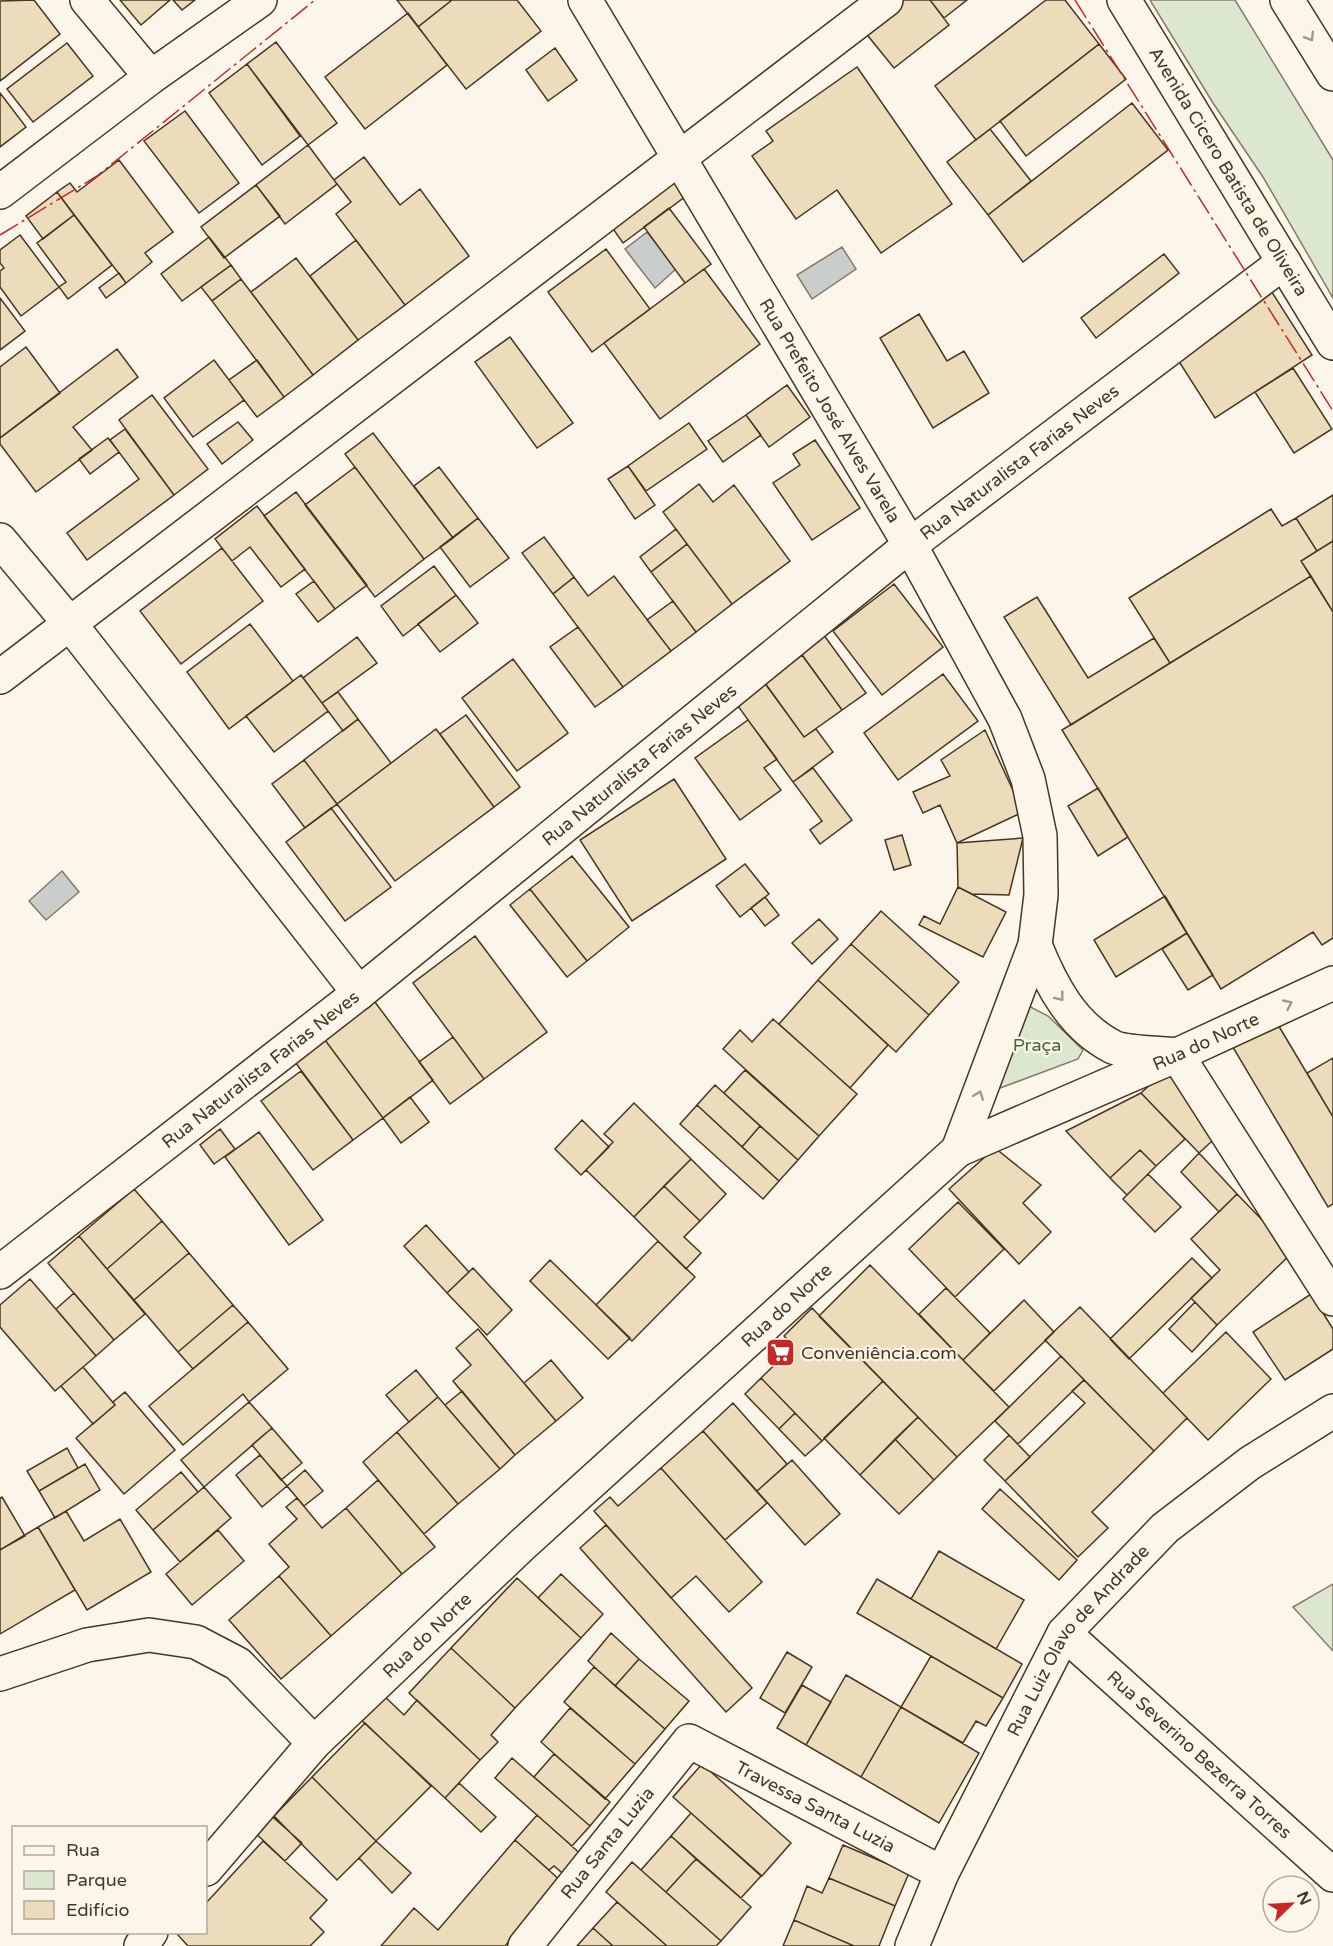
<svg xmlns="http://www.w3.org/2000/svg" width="1333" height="1946" viewBox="0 0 1333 1946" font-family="'Varela Round',sans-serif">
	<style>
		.green { fill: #dce7d0; stroke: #887966; stroke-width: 1.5 }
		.water { fill: #c9cecd; stroke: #887966; stroke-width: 1.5 }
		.building { fill: #ecdcbc; stroke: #4a3520; stroke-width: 1.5 }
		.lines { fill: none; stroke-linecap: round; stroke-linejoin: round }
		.minor-casing { stroke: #4a3520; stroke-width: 36 }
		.tertiary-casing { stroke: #4a3520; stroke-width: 36 }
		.secondary-casing { stroke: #4a3520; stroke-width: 36 }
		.trunk-casing { stroke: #4a3520; stroke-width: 36 }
		.minor { stroke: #fbf6e9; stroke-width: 33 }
		.tertiary { stroke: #fbf6e9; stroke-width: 33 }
		.secondary { stroke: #fbf6e9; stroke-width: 33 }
		.trunk { stroke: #fbf6e9; stroke-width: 33 }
		.power { stroke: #c62828; stroke-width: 1.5; stroke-dasharray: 21 4.5 3 4.5; stroke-linecap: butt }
		.oneway { stroke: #a29684 }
		.labels { text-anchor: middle; stroke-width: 4.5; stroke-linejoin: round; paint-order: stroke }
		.street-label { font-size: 18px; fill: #4a3520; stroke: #fbf6e9 }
		.park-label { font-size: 18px; fill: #436837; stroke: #fbf6e9 }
		.poi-label { font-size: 18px; fill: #4a3520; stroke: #fbf6e9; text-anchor: start }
	</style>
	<rect width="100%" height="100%" fill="#fbf6e9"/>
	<path class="green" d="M1150 0H1235L1333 160V298L1263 177 1213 103Z
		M1023 1003 1048 1016 1083 1050 1078 1059 984 1094Z
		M1333 1584V1651L1293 1607Z"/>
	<path class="water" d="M647 232 676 269 655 288 625 249Z
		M842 247 856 269 812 299 797 275Z
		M62 871 79 892 46 920 29 901Z"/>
	<path class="building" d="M34 0 60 34 0 81V1Z
		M120 0H170L141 25Z
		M173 0H195L182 10Z
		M397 0H452L418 27Z
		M452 0H517L541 31 466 89 418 27Z
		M904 0H930L949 25 894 68 864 31Z
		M930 0H967L944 18Z
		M1046 0H1065L1099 44 976 140 935 86Z
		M408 13 447 65 365 129 325 77Z
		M276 42 337 123 308 145 247 64Z
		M67 43 93 76 33 122 7 89Z
		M1099 44 1126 79 1026 156 1000 121Z
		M555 48 577 80 548 101 526 70Z
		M247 64 300 136 262 165 209 93Z
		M857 67 952 204 881 253 837 190 796 219 752 156 773 141 766 131Z
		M0 93 26 127 0 147Z
		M1132 103 1168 150 1023 262 988 215Z
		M185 111 239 183 199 213 144 141Z
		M990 129 1031 181 988 215 947 162Z
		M308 145 337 184 285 224 256 185Z
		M364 157 400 205 420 189 469 256 405 305 336 214 351 202 334 180Z
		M119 160 173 232 145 253 152 262 126 283 57 192 70 183 77 192Z
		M673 179 686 196 623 243 611 226Z
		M256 185 280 216 224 258 201 227Z
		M57 192 74 215 43 239 26 216Z
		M669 208 711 264 685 283 644 227Z
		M74 215 112 265 68 299 59 287 66 282 37 243Z
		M20 235 59 287 21 316 0 287V271L4 268 0 263V250Z
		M209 237 231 265 182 301 161 274Z
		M356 240 405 305 358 340 310 276Z
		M606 249 650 309 592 352 548 292Z
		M1164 254 1179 273 1096 338 1081 318Z
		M296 258 358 340 313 375 251 292Z
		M231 265 241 279 212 301 201 287Z
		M704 269 760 344 660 419 604 343Z
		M119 273 126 283 106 298 99 288Z
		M241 279 313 375 284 397 212 301Z
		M1268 286 1312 355 1215 418 1171 349Z
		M0 298 25 331 0 350Z
		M919 314 947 361 964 351 989 393 933 428 880 338Z
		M510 337 573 423 537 448 475 362Z
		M26 347 60 393 0 438V367Z
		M117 349 138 377 73 427 92 450 36 492 0 444V438Z
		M214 360 244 400 193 437 164 398Z
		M257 360 284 397 257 417 229 380Z
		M1293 368 1332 429 1294 453 1255 392Z
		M787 385 810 417 769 447 746 415Z
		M152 395 208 469 174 495 119 420Z
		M746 415 761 435 723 462 708 441Z
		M238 422 253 440 222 464 207 444Z
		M689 423 707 449 646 491 628 466Z
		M125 429 174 495 87 560 67 533 139 479 110 440Z
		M373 433 453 538 424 559 345 454Z
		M108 438 119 452 90 474 79 459Z
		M815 440 860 508 812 540 773 483 800 465 793 454Z
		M628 466 655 505 635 519 608 479Z
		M355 467 424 559 375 597 305 505Z
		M439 467 478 518 453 538 414 486Z
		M699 484 713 502 734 485 790 561 732 604 663 512Z
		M296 492 367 585 335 609 264 516Z
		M1333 495V541L1317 551 1296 518Z
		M257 506 305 569 281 587 250 547 232 561 215 539Z
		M1271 509 1282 526 1296 518 1317 551 1301 561 1311 576 1170 663 1129 598Z
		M478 518 509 558 470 587 440 547Z
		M676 529 687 544 651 572 640 557Z
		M544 537 574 577 553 594 522 553Z
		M1333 541V612L1301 561Z
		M687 544 732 604 696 632 651 572Z
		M222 548 263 601 181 664 140 611Z
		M434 566 456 595 403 636 381 606Z
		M614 576 671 651 623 687 553 594 574 577 588 596Z
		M1311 576 1333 612V938L1322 945 1313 932 1221 989 1062 730Z
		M314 581 335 609 318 622 296 594Z
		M894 584 943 647 882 695 833 631Z
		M456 595 478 623 440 652 418 624Z
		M1037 597 1088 678 1154 638 1170 663 1071 725 1004 617Z
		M673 601 696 632 671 651 647 620Z
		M250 624 293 681 229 729 187 672Z
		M578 627 623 687 595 707 550 647Z
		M818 627 866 693 842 710 795 645Z
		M357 637 377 663 322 703 303 678Z
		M802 655 842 710 804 737 765 683Z
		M513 659 568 733 517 771 462 698Z
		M758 674 804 737 816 729 833 752 793 782 730 695Z
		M943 674 978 721 898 780 864 733Z
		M301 675 328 711 274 752 246 716Z
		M338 692 358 719 343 731 322 703Z
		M466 715 520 787 494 807 440 734Z
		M358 719 391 763 337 804 304 760Z
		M748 720 777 759 764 768 781 790 740 820 695 758Z
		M436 729 494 807 395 881 337 804Z
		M985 730 1023 812 957 843 940 805 923 813 913 792 950 776 941 760Z
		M304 760 337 804 305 828 272 784Z
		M813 768 852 820 820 844 810 830 822 821 793 782Z
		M674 779 726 859 632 921 580 840Z
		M1098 788 1128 837 1098 856 1068 806Z
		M331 808 391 887 345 921 286 842Z
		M902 835 911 865 894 870 885 840Z
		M1023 838 1009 895 972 894 958 887 957 843Z
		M572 856 629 927 587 961 530 889Z
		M745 864 769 894 740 917 716 886Z
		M958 887 1006 912 983 957 919 925 924 916 940 924Z
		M530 889 587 961 567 977 510 905Z
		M1165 896 1187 933 1116 977 1094 940Z
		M765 897 779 915 765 926 751 908Z
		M881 911 959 982 929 1015 851 944Z
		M819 919 838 939 812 964 792 943Z
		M1187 933 1213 975 1188 990 1162 949Z
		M475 936 547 1032 484 1079 413 983Z
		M851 944 929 1015 896 1052 818 980Z
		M818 980 888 1045 850 1088 779 1024Z
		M372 998 433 1080 383 1118 322 1036Z
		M1274 1018 1333 1117V1204L1328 1207 1231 1044Z
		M773 1019 857 1094 819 1136 723 1049 740 1030 752 1042Z
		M322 1036 383 1118 353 1140 292 1058Z
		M453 1037 484 1079 450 1104 419 1062Z
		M1333 1058V1117L1307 1073Z
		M1168 1068 1222 1132 1199 1153 1141 1093Z
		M745 1070 819 1136 798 1160 724 1093Z
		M301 1071 353 1140 313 1170 261 1101Z
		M715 1085 760 1126 742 1147 697 1105Z
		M1141 1093 1185 1139 1156 1166 1140 1150 1110 1178 1066 1131Z
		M410 1097 429 1122 401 1143 383 1118Z
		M634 1103 691 1159 634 1217 586 1170 613 1142 604 1134Z
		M697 1105 779 1181 763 1199 680 1124Z
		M582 1120 609 1147 581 1175 555 1149Z
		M760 1126 798 1160 779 1181 742 1147Z
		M220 1129 235 1149 214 1164 200 1145Z
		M259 1132 323 1220 289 1245 225 1157Z
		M995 1148 1041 1185 1023 1203 1051 1232 1019 1264 949 1189Z
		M1140 1150 1156 1166 1127 1195 1110 1178Z
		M1199 1153 1237 1194 1219 1212 1181 1172Z
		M691 1159 726 1194 700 1221 664 1186Z
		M1148 1174 1181 1207 1155 1232 1123 1199Z
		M664 1186 700 1221 684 1237 701 1253 686 1269 634 1217Z
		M134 1189 162 1221 107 1269 79 1236Z
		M1237 1194 1293 1252 1217 1325 1191 1298 1220 1270 1191 1239Z
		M958 1202 1004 1249 955 1297 909 1249Z
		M162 1221 189 1253 134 1300 107 1269Z
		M426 1225 469 1272 447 1293 404 1246Z
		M79 1236 145 1314 114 1340 48 1263Z
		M658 1241 695 1277 632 1341 596 1305Z
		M189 1253 233 1305 178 1352 134 1300Z
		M1192 1258 1212 1278 1129 1359 1110 1339Z
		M550 1260 630 1338 608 1359 530 1281Z
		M870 1265 1009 1407 957 1457 819 1316Z
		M473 1268 512 1310 487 1335 447 1293Z
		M30 1279 96 1356 55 1391 0 1327V1305Z
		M946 1288 990 1333 963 1360 919 1314Z
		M74 1293 114 1340 96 1356 56 1309Z
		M1311 1294 1333 1329V1349L1285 1380 1253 1332Z
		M1024 1300 1054 1332 994 1391 963 1360Z
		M1195 1302 1217 1325 1192 1352 1169 1329Z
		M233 1305 248 1322 193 1369 178 1352Z
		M1080 1307 1187 1418 1154 1451 1045 1340Z
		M812 1308 883 1381 822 1441 761 1378 794 1346 784 1336Z
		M248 1322 288 1369 249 1402 243 1394 183 1445 149 1406Z
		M478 1329 556 1421 515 1455 453 1381 471 1365 456 1348Z
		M1226 1332 1271 1379 1208 1440 1163 1393Z
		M1061 1356 1084 1380 1018 1444 995 1421Z
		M551 1360 583 1398 556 1421 524 1383Z
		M83 1367 115 1405 93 1424 61 1386Z
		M416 1370 438 1397 409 1422 386 1395Z
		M761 1378 795 1413 779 1429 745 1394Z
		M1084 1380 1154 1451 1092 1512 1108 1528 1078 1557 1005 1481 1085 1403 1072 1391Z
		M883 1381 918 1417 860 1475 824 1438Z
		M462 1391 515 1455 500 1469 445 1405Z
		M125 1392 175 1450 124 1494 76 1438 115 1405 113 1402Z
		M438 1397 500 1469 458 1504 397 1432Z
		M249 1402 272 1428 204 1487 181 1460Z
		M733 1403 787 1464 757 1491 703 1431Z
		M795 1413 822 1441 805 1456 779 1429Z
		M918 1417 957 1457 934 1480 895 1439Z
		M272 1428 302 1463 281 1480 252 1445Z
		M703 1431 767 1503 725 1540 661 1468Z
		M397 1432 458 1504 424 1534 363 1462Z
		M1009 1435 1030 1457 1005 1481 984 1460Z
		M895 1439 934 1480 899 1514 860 1475Z
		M67 1448 78 1468 39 1491 27 1471Z
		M260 1455 287 1486 262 1507 236 1475Z
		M792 1460 840 1514 805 1545 757 1491Z
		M85 1464 100 1490 55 1518 39 1491Z
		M661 1468 762 1582 729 1612 696 1576 671 1598 594 1511 610 1497 618 1506Z
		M305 1470 323 1491 304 1506 287 1486Z
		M181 1472 198 1492 153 1530 136 1510Z
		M378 1480 435 1547 402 1574 346 1508Z
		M204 1487 231 1518 180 1562 153 1530Z
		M1000 1489 1077 1560 1059 1580 982 1509Z
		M2 1497 25 1536 0 1550V1498Z
		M297 1498 322 1528 346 1508 402 1574 331 1636 279 1576 289 1567 269 1544 297 1519 286 1507Z
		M66 1511 84 1541 120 1519 151 1572 87 1610 38 1527Z
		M606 1525 752 1688 726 1712 580 1548Z
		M38 1527 75 1590 0 1634V1550Z
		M218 1530 244 1561 192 1605 166 1574Z
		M939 1551 1024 1600 996 1649 911 1599Z
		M561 1574 603 1614 581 1638 538 1598Z
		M279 1576 331 1636 281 1679 229 1620Z
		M517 1578 581 1638 515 1708 451 1648Z
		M877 1579 1022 1664 1003 1698 857 1613Z
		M611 1633 639 1659 615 1686 588 1661Z
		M451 1648 515 1708 491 1735 498 1742 480 1760 409 1693Z
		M787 1652 812 1667 785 1713 760 1698Z
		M931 1656 1003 1698 986 1726 976 1721 963 1743 901 1707Z
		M639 1659 689 1701 665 1729 615 1686Z
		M594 1667 665 1729 635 1764 564 1702Z
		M846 1675 901 1707 861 1777 806 1745Z
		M802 1685 831 1702 806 1745 777 1728Z
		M382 1694 404 1715 417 1700 480 1760 445 1798 359 1718Z
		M901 1707 979 1753 939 1823 861 1777Z
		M570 1708 635 1764 605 1799 541 1742Z
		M365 1723 431 1786 376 1841 312 1777Z
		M554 1754 610 1802 590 1826 534 1777Z
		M512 1758 590 1826 572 1846 495 1778Z
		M702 1764 791 1843 762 1876 673 1797Z
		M312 1777 376 1841 337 1880 274 1816Z
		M459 1783 496 1817 481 1832 445 1798Z
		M266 1811 302 1843 285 1861 250 1828Z
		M691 1813 761 1876 741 1898 671 1836Z
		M537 1815 584 1857 567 1877 554 1866 549 1870 515 1840Z
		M671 1836 696 1859 666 1892 641 1870Z
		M515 1840 561 1881 505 1946H381L414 1908 438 1930Z
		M263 1841 327 1900 310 1918 324 1932 310 1946H188L177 1934 206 1932V1903Z
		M376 1841 411 1873 392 1893 359 1858Z
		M843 1845 909 1873 895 1906 829 1878Z
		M696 1859 751 1907 721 1941 666 1892Z
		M632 1862 721 1941 716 1946H667L606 1892Z
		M829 1878 895 1906 879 1946H854L794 1920 807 1886 822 1893Z
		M617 1902 667 1946H613L593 1928Z
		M794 1920 854 1946H783Z
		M593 1928 613 1946H577Z"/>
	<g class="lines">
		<defs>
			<g id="minor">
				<path d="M87 0 151 77"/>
				<path id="s1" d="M585 0 910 545 1005 719 1028 779 1040 836 1041 895 1035 945 958 1150"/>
				<path d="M0 540 70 624 359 993"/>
				<path d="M0 677 886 0"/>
				<path d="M1035 945C1051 985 1072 1026 1113 1047 1126 1053 1161 1053 1177 1055L1333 1299"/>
				<path id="s2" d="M0 1272 359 993 910 545 1284 262"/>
				<path id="s3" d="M1064 1633 1333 1875"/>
				<path d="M0 1674 87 1645 149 1635 196 1642 238 1664 314 1743"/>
				<path id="s4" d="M525 1946 689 1741 942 1873"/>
				<path id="s5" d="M912 1946 942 1873 1064 1633 1165 1528 1250 1463 1333 1411"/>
			</g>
			<path id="tertiary" d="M0 192 151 77 260 0"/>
			<g id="secondary">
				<path id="s6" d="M1124 0 1333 343"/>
				<path id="s7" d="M206 1869 314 1743 521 1546 958 1150 1177 1055 1333 983"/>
				<path d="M141 1946 151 1932"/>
			</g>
			<path id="trunk" d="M1287 0 1333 74"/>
		</defs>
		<use href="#minor" class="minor-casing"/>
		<use href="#tertiary" class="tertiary-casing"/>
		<use href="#secondary" class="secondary-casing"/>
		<use href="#trunk" class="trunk-casing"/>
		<use href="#minor" class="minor"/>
		<use href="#tertiary" class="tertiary"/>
		<use href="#secondary" class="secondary"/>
		<use href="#trunk" class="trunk"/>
		<path class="power" d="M1075 0 1333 411
			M0 235 97 176 315 0"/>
	</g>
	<defs><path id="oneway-chevron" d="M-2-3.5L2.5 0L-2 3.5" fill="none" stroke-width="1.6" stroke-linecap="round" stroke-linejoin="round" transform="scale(1.5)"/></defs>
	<g class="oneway">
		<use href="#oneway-chevron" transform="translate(1310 37) rotate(58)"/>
		<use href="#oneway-chevron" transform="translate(1060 997) rotate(52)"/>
		<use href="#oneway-chevron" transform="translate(1288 1004) rotate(-25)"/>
		<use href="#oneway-chevron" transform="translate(979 1095) rotate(-69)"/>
	</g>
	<defs>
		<symbol id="supermarket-square" viewBox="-11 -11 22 22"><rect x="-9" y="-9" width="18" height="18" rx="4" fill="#c62828" stroke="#fbf6e9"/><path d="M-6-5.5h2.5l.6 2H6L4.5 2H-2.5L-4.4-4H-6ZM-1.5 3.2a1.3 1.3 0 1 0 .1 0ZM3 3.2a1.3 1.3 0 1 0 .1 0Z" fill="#fff"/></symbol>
	</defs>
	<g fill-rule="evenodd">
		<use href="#supermarket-square" x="764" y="1336" width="33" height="33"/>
	</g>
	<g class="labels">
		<g class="street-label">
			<text dy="6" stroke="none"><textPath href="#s6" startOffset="201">Avenida Cicero Batista de Oliveira</textPath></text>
			<text dy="6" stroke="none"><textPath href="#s1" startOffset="478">Rua Prefeito José Alves Varela</textPath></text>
			<text dy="6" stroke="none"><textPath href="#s2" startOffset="1302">Rua Naturalista Farias Neves</textPath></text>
			<text dy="6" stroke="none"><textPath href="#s2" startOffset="816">Rua Naturalista Farias Neves</textPath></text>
			<text dy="6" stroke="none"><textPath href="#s7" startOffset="1312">Rua do Norte</textPath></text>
			<text dy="6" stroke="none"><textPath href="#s2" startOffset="330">Rua Naturalista Farias Neves</textPath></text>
			<text dy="6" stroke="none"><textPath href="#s7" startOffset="810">Rua do Norte</textPath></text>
			<text dy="6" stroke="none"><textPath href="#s7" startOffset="322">Rua do Norte</textPath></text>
			<text dy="6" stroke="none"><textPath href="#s5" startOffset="350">Rua Luiz Olavo de Andrade</textPath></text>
			<text dy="6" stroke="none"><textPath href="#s3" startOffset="182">Rua Severino Bezerra Torres</textPath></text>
			<text dy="6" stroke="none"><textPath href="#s4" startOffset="405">Travessa Santa Luzia</textPath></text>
			<text dy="6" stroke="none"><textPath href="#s4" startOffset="132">Rua Santa Luzia</textPath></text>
		</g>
		<g class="park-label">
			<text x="1037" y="1051">Praça</text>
		</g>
		<g class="poi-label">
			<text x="801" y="1359">Conveniência.com</text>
		</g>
	</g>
	<rect x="12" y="1826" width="195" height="108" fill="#fbf6e9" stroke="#b4a999" stroke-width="1.5"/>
	<rect x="24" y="1846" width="30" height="9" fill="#fbf6e9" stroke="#b4a999" stroke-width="1.5"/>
	<text x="66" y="1856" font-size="18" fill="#4a3520">Rua</text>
	<rect x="24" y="1871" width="30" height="18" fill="#dce7d0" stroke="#b4a999" stroke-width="1.5"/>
	<text x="66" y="1886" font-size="18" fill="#4a3520">Parque</text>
	<rect x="24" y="1901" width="30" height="18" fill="#ecdcbc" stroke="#b4a999" stroke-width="1.5"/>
	<text x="66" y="1916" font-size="18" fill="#4a3520">Edifício</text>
	<g transform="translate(1291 1904) rotate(66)"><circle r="28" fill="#fbf6e9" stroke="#b4a999" stroke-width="1.5"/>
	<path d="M0-4.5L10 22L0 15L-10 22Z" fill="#c62828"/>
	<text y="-9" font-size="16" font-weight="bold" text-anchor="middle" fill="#4a3520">N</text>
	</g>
</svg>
